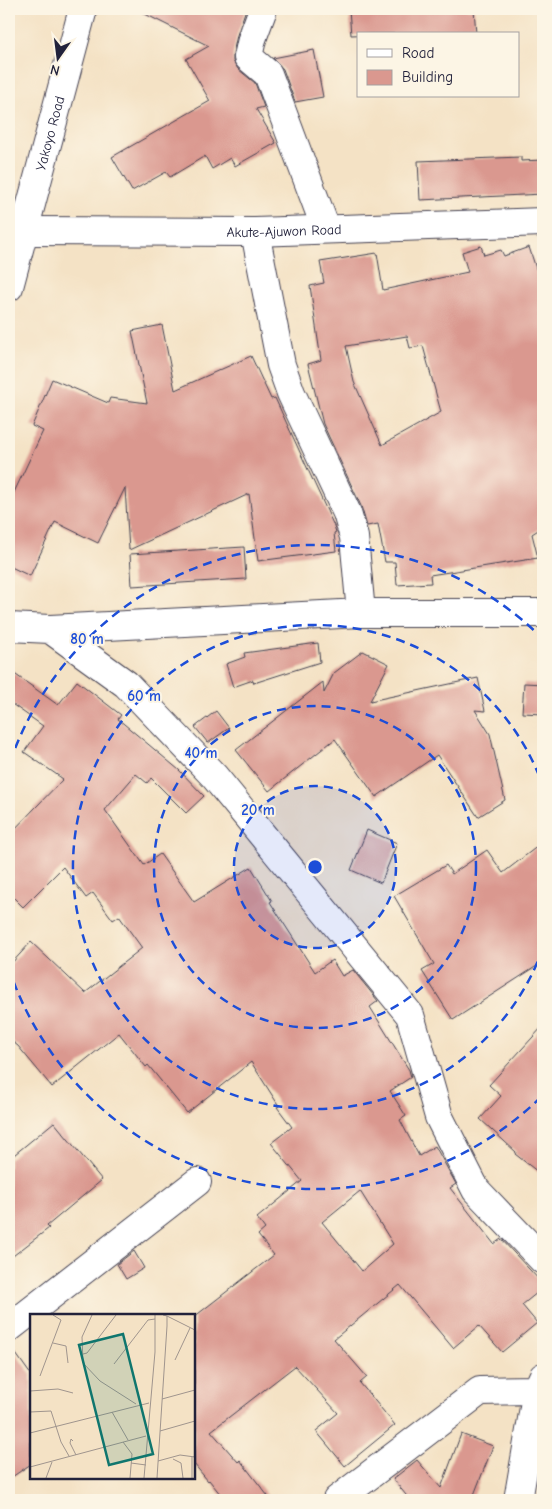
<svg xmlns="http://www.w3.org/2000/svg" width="552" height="1509" viewBox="0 0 552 1509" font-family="'Comic Neue',sans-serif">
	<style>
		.building { fill: #da988f; fill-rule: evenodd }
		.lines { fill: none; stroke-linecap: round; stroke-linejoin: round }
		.minor-casing { stroke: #423f50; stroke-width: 30 }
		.major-casing { stroke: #423f50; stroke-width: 30 }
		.minor { stroke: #fff; stroke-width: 28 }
		.major { stroke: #fff; stroke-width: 28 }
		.ring { fill: none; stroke: #1d4ed8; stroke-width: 2.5; stroke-dasharray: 9 6 }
		.labels { text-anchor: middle; stroke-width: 4; stroke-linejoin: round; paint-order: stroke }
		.street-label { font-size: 14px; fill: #22223b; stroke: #fcf5e5 }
		.inset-road { fill: none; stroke: #a0958e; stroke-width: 1 }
		.view { fill: #0f766e; fill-opacity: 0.15; stroke: #0f766e; stroke-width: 2.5 }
		.inset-edge { fill: none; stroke: #22223b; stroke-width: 2.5 }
		.centre { fill: #1d4ed8; stroke: #fcf5e5; stroke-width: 2.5 }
		.ring-label { font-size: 15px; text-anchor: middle; font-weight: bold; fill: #1d4ed8; stroke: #fcf5e5; stroke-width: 4; stroke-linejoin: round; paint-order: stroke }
	</style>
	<rect width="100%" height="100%" fill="#fcf5e5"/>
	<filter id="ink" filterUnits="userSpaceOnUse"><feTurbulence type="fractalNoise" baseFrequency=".02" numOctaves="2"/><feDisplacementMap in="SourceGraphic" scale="10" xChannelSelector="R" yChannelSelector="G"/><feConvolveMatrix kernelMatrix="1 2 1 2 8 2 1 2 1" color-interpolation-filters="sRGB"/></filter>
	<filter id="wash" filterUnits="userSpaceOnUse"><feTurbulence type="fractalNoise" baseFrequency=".0096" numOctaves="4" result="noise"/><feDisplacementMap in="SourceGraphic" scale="20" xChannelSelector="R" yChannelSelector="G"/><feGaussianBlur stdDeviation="1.12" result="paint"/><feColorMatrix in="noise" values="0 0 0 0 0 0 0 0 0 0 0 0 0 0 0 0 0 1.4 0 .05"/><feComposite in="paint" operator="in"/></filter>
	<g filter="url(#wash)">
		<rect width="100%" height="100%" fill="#f4e2c5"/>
		<g id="blocks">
			<path class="building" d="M135 9H246L237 35 233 54V61L238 69 255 83 264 107 256 109 276 143 235 166 230 158 212 169 205 156 170 177 166 172 132 191 112 157 210 101 186 59 209 46Z
				M349 9H474L476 34H376L351 35Z
				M314 50 323 97 295 102 283 69 273 58Z
				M521 157V161L543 160V194L420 200 418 161Z
				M481 246 484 255 501 250 504 256 529 247 543 290V527L532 534 538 558 430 575 431 583 397 585 395 562H385L378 524 367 526 361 506 323 424 308 364 321 360 310 286 324 283 320 262 377 253 383 290 468 272 462 252ZM407 336 410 348 423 346 441 412 382 445 354 382 346 346Z
				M162 325 175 390 251 356 271 399 275 398 334 526 336 532 334 533 336 551 258 561 249 494 129 550 125 488 98 543 55 522 30 576 9 566V503L43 431 32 426 52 379 108 403 110 398 147 403 132 331Z
				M244 547 246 579 132 586 130 554Z
				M318 643 320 662 254 683 253 680 233 687 226 664 245 657 244 653Z
				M363 651 389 664 370 701 478 678 485 711 475 710 490 734 505 800 478 817 437 755 376 797 335 739 269 791 236 750 323 682 324 693 334 673Z
				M9 670 58 705 77 681 121 715 118 719 179 770 204 796 186 813 151 778 147 783 136 774 105 810 144 865 160 854 194 902 251 867 272 901 270 902 315 972 332 960 342 976 353 970 378 1001 370 1007 409 1070 411 1077 390 1091 406 1116 400 1120 419 1156 435 1146 456 1184 450 1188 494 1244 501 1239 543 1284V1288L522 1305 537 1323 502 1352 479 1326 453 1348 400 1285 334 1339 367 1377 360 1383 395 1425 345 1466 316 1431 338 1413 295 1366 211 1431 238 1462 240 1460 271 1500H225L209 1480 208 1481 194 1464V1317L274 1255 258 1235 265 1229 257 1218 302 1181 271 1143 292 1127 277 1107 279 1106 251 1062 187 1113 148 1065 146 1067 119 1033 52 1087 18 1046 9 1039V966L31 942 85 993 142 948 119 916 113 920 93 893 86 898 63 867 23 907 9 893V835L63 779 24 752 43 726 9 702ZM360 1191 393 1244 362 1271 322 1222Z
				M524 683 543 684V714L522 713Z
				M216 711 229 728 208 743 195 727Z
				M367 830 397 843 381 883 351 870Z
				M543 842V962L453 1020 422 971 434 964 394 896 446 865 452 874 487 850 503 873Z
				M543 1026V1176L515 1154 516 1152 480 1119 501 1096 489 1085Z
				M54 1122 102 1180 47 1226 49 1228 9 1259V1159Z
				M134 1251 144 1268 126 1279 117 1264Z
				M9 1344 31 1375V1464L9 1479Z
				M461 1434 493 1446 472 1500H410L393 1479 417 1460 441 1488Z"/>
		</g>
	</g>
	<g filter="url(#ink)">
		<use href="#blocks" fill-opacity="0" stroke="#423f50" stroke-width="1"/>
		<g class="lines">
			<defs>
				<path id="minor" d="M263 9 252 39 248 57 268 74 326 229
					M255 232 281 365 291 393 347 513 354 537 361 613
					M9 627 50 629 361 613H543
					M50 629 126 684 214 776 410 1015 439 1117 476 1190 543 1260
					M9 1328 197 1182
					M337 1500 480 1391 537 1390
					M518 1500 537 1390 543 1377"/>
				<g id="major">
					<path id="s1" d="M25 231 255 232 543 222"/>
					<path id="s2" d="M9 287 83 9"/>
				</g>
			</defs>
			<use href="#minor" class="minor-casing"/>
			<use href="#major" class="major-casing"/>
			<use href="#minor" class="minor"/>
			<use href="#major" class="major"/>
		</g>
	</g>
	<circle cx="315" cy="867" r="81" fill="#1d4ed8" fill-opacity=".12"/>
	<g class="ring">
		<circle cx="315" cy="867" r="81"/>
		<circle cx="315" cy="867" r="161"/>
		<path d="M543 948A242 242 0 1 1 543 786"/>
		<path d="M541 1097A323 323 0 0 1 10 972M10 762A323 323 0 0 1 541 637"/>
	</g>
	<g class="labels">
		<g class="street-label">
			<text dy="5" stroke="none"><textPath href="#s2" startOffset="159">Yakoyo Road</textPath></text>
			<text dy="5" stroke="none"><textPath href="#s1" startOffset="259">Akute-Ajuwon Road</textPath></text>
		</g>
	</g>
	<g transform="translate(30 1314)">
		<rect width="165" height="165" fill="#f4e2c5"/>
		<path class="inset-road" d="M62 1 52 23 53 49 70 67 106 90M137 2 165 16M23 29 36 32 38 49M53 40 57 39 86 1M145 46 160 14M84 50 118 6 125 5M10 62 31 6 23 1M0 77 28 75 43 79M132 85 165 76M0 98 21 97 31 128 39 142M82 98 98 126M130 117 165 107M0 119 119 89M43 127 41 125 40 129 46 141M93 128 102 140 100 164M143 145 151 149 153 164M128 147 150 141 165 143M101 149 116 151M0 153 116 122M16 164 22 148M114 164 125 38V1M127 164 137 12V2L133 1M162 164V143"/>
		<path class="view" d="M93 20 123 140 79 151 49 31Z"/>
		<rect width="165" height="165" class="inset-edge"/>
	</g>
	<circle cx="315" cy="867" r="8" class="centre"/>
	<g class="ring-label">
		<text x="87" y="644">80 m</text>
		<text x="144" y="701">60 m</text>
		<text x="201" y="758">40 m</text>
		<text x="258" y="815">20 m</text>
	</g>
	<rect width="552" height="1509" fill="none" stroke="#fcf5e5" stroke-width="30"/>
	<rect x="357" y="32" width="162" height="65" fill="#fcf5e5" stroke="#a5a1a1"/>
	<rect x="367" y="49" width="25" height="8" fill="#ffffff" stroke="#a5a1a1"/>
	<text x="402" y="58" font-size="15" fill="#22223b">Road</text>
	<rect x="367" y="70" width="25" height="15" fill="#da988f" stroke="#a5a1a1"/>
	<text x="402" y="82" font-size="15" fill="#22223b">Building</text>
	<g transform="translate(58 58) rotate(194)" stroke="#fcf5e5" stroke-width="4" paint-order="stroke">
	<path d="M0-4L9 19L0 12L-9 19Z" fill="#22223b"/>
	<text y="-8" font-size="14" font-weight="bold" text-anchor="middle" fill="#22223b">N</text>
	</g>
</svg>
